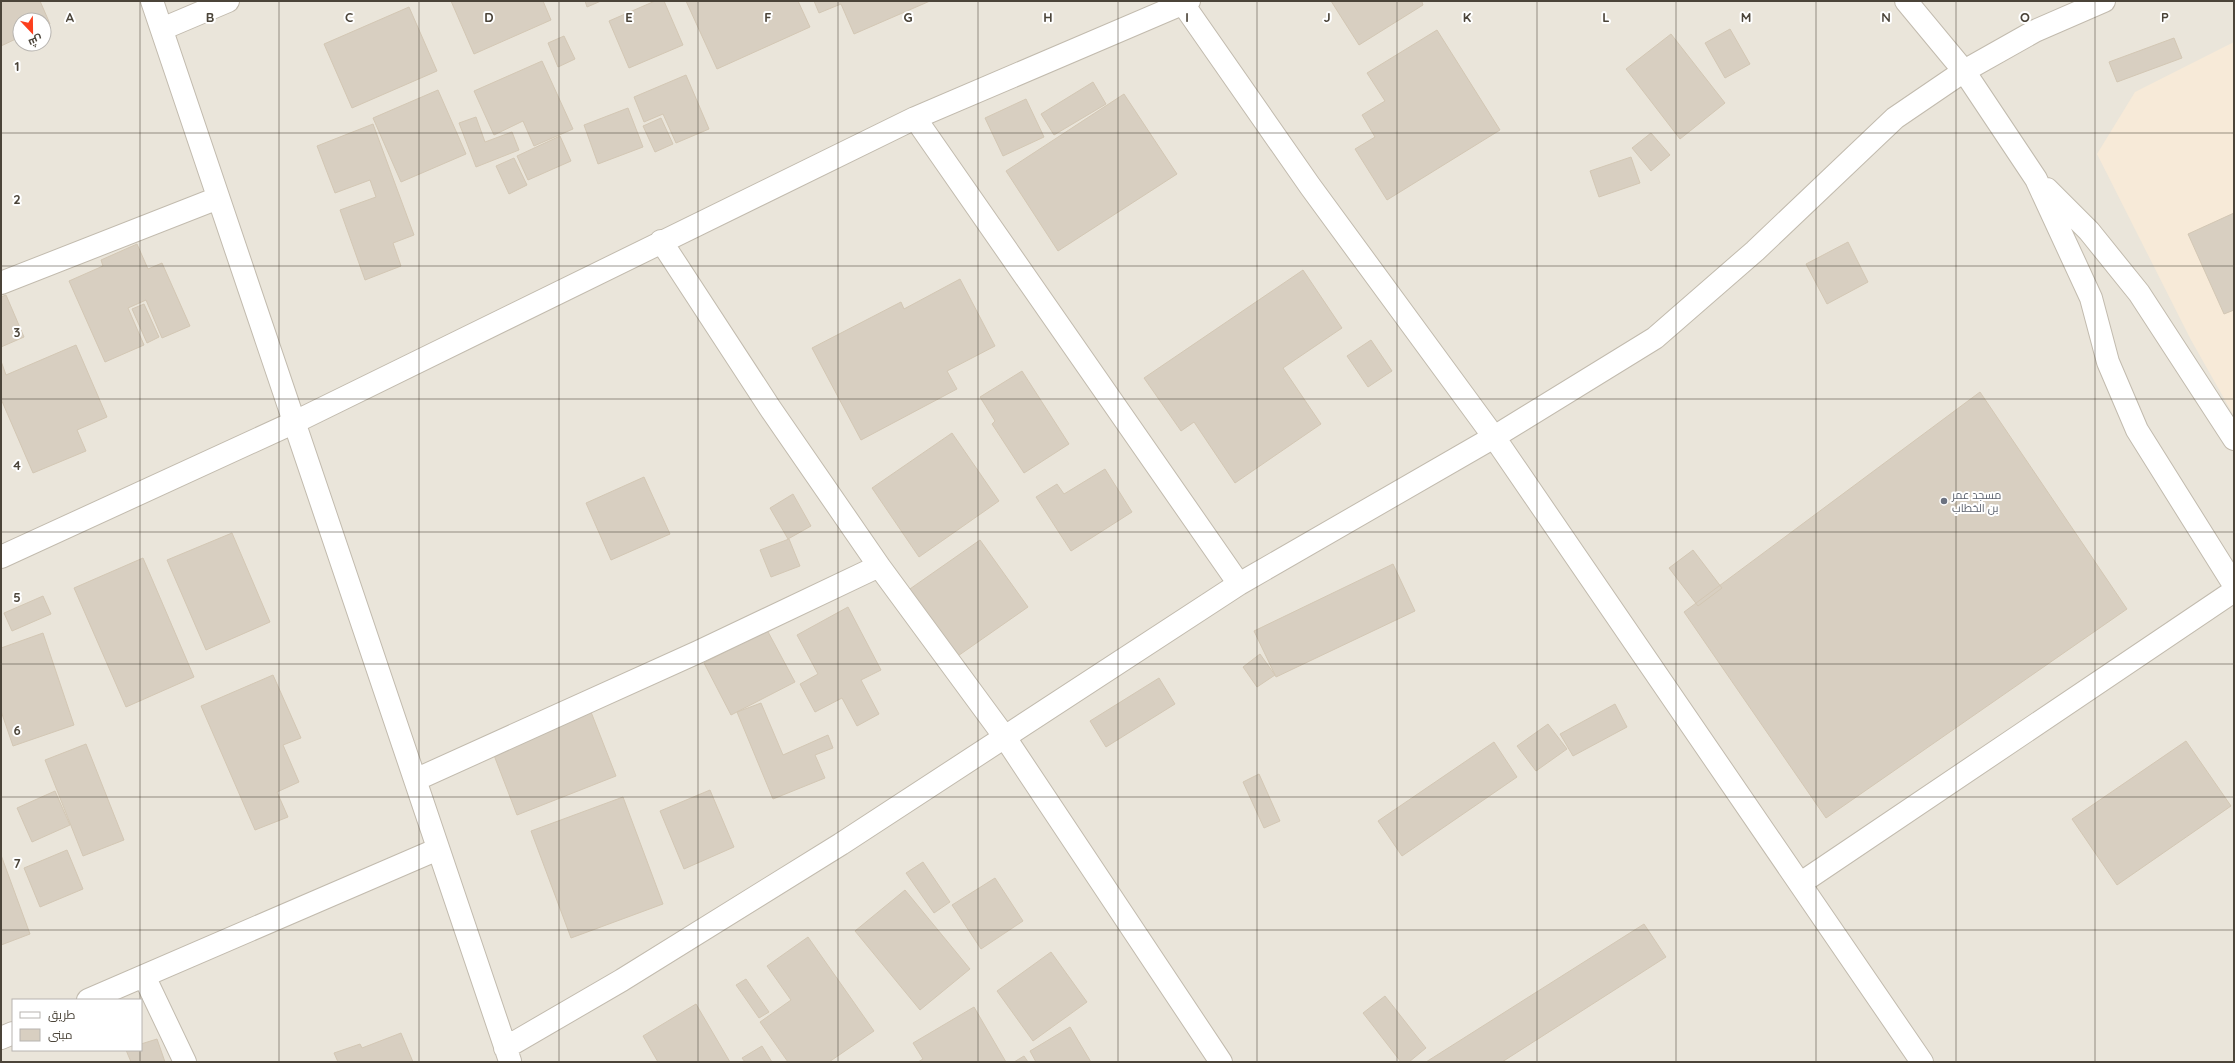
<svg xmlns="http://www.w3.org/2000/svg" width="2235" height="1063" viewBox="0 0 2235 1063" font-family="Quicksand,Cairo,sans-serif">
	<style>
		.residential { fill: #eae5da; fill-rule: evenodd }
		.commercial { fill: #f7ead8 }
		.building { fill: #d8cfc1; stroke: #d3c7b4 }
		.lines { fill: none; stroke-linecap: round; stroke-linejoin: round }
		.street-casing { stroke: #c2bbae; stroke-width: 24 }
		.street { stroke: #fff; stroke-width: 22 }
		.grid { fill: none; stroke: #4b4439; stroke-width: 1; stroke-opacity: 0.55 }
		.worship-dot { fill: #6b7280; stroke: #fff; stroke-width: 1.5 }
		.labels { text-anchor: middle; stroke-width: 4; stroke-linejoin: round; paint-order: stroke }
		.worship-label { font-size: 11px; fill: #5b616d; stroke: #fff; text-anchor: start }
		.grid-label { font-size: 13px; text-anchor: middle; font-weight: bold; fill: #4b4439; stroke: #fff; stroke-width: 4; stroke-linejoin: round; paint-order: stroke }
	</style>
	<rect width="100%" height="100%" fill="#f6f3ec"/>
	<path class="residential" d="M1 1H2234V1062H1ZM20 20H44V44H20ZM13 1000H141V1050H13Z"/>
	<path class="commercial" d="M2234 42V416L2191 340 2097 154 2135 92Z"/>
	<path class="building" d="M1 1H40L50 24 44 26V20H20V37L1 46Z
		M451 1H543L551 20 474 54Z
		M585 1H601L587 7Z
		M655 1H664L683 45 629 68 609 21Z
		M686 1H798L810 27 717 69Z
		M814 1H930L854 34 841 4 819 13Z
		M1331 1H1423L1422 2 1423 5 1359 45Z
		M409 7 437 71 352 108 324 44Z
		M1730 29 1750 64 1725 78 1705 43Z
		M1437 30 1500 130 1387 200 1355 149 1375 137 1362 115 1385 101 1367 73Z
		M1671 34 1725 103 1680 139 1626 69Z
		M564 36 575 59 558 67 548 43Z
		M2174 38 2182 58 2117 82 2109 62Z
		M542 61 573 129 534 146 523 121 494 135 474 91Z
		M686 75 709 129 676 143 663 114 644 122 634 97Z
		M1093 82 1106 104 1054 135 1041 114Z
		M438 90 466 154 401 182 373 118Z
		M1124 94 1177 174 1058 251 1006 171Z
		M1026 99 1044 137 1003 156 985 118Z
		M628 108 643 147 598 164 584 125Z
		M476 117 485 142 512 132 519 150 476 167 459 123Z
		M661 118 673 144 655 152 643 126Z
		M373 124 414 235 393 243 401 266 365 280 340 210 376 197 370 180 335 193 317 146Z
		M1651 133 1670 155 1651 171 1632 148Z
		M560 136 571 161 528 180 517 156Z
		M1631 157 1640 183 1599 197 1590 171Z
		M514 158 527 185 509 194 496 166Z
		M2234 213V310L2224 314 2188 234Z
		M1848 242 1868 282 1827 304 1806 264Z
		M137 244 148 269 162 263 190 326 162 338 146 300 128 308 144 345 105 362 69 281 103 266 101 260Z
		M1303 270 1342 328 1283 368 1321 424 1235 483 1194 422 1181 431 1144 378Z
		M960 279 995 346 947 371 957 389 861 440 812 348 901 302 904 309Z
		M6 295 24 337 1 347V297Z
		M144 304 159 337 147 343 132 309Z
		M1371 340 1392 371 1368 387 1347 356Z
		M76 345 107 417 77 430 86 451 33 473 1 399V361L6 375Z
		M1022 371 1069 444 1024 473 992 424 995 421 980 397Z
		M1980 392 2127 609 1826 818 1684 612Z
		M952 433 999 501 919 557 872 488Z
		M1105 469 1132 512 1071 551 1036 497 1057 484 1064 494Z
		M644 477 670 534 611 560 586 503Z
		M793 494 811 526 788 539 770 508Z
		M232 533 270 622 206 650 167 560Z
		M789 539 800 566 771 577 760 550Z
		M980 540 1028 607 955 658 907 591Z
		M1693 550 1722 588 1698 606 1669 568Z
		M143 558 194 677 126 707 74 588Z
		M1393 564 1415 611 1276 677 1254 631Z
		M43 596 51 614 12 631 4 613Z
		M848 607 881 670 861 680 879 714 857 726 842 698 815 712 800 684 818 674 797 635Z
		M767 630 795 682 731 715 704 663Z
		M43 633 74 725 13 746 1 711V648Z
		M1260 654 1275 675 1257 687 1243 667Z
		M273 675 301 738 283 745 299 782 277 792 288 817 255 830 201 706Z
		M1159 678 1175 704 1106 747 1090 721Z
		M761 703 783 755 828 735 833 748 815 755 825 778 773 799 737 712Z
		M1615 704 1627 727 1573 756 1560 734Z
		M591 712 616 776 517 815 492 750Z
		M1548 724 1567 749 1536 771 1517 746Z
		M2186 741 2231 806 2117 885 2072 819Z
		M1494 742 1517 777 1402 856 1378 821Z
		M86 744 124 840 83 856 45 760Z
		M1259 774 1280 821 1264 828 1243 782Z
		M710 790 734 847 684 869 660 811Z
		M55 791 70 825 32 842 17 808Z
		M623 797 663 904 571 938 531 831Z
		M67 850 83 889 40 907 24 868Z
		M1 855 30 934 1 945Z
		M923 862 950 902 934 913 906 873Z
		M995 878 1023 921 981 949 952 905Z
		M905 890 970 969 920 1010 855 931Z
		M1644 924 1666 957 1502 1062H1426Z
		M808 937 874 1031 829 1062H788L760 1022 791 1000 767 966Z
		M1051 952 1087 1002 1033 1041 997 991Z
		M746 979 769 1012 759 1018 736 985Z
		M1385 996 1426 1048 1409 1062H1401L1363 1013Z
		M696 1004 730 1062H658L643 1036Z
		M974 1007 1006 1062H918L923 1059 913 1043Z
		M1070 1027 1091 1062H1036L1030 1051Z
		M401 1033 413 1062H338L334 1053 360 1044 362 1048Z
		M157 1039 165 1062H131L126 1050H141V1044Z
		M762 1046 772 1062H745L742 1058Z
		M1024 1056 1028 1062H1014Z"/>
	<g class="lines">
		<defs>
			<path id="street" d="M152 1 510 1061
				M1181 1 1310 186 1494 437 1922 1062
				M1906 1 1964 71 2036 179 2091 298 2108 362 2137 430 2234 585
				M162 29 228 1
				M915 118 1239 584
				M2047 189 2089 231 2139 293 2234 439
				M661 241 770 408 879 566 1004 736 1221 1062
				M1 283 218 198
				M1 557 295 422 915 118 1189 1
				M415 780 698 652 879 566
				M1801 883 2234 591
				M144 976 185 1062
				M88 1000 438 849
				M1 1038 13 1033
				M505 1048 622 980 841 844 1239 584 1494 437 1655 338 1755 251 1895 118 1964 71 2035 31 2104 1"/>
		</defs>
		<use href="#street" class="street-casing"/>
		<use href="#street" class="street"/>
	</g>
	<path class="grid" d="M140 1V1000M279 1V1062M419 1V1062M559 1V1062M698 1V1062M838 1V1062M978 1V1062M1118 1V1062M1257 1V1062M1397 1V1062M1537 1V1062M1676 1V1062M1816 1V1062M1956 1V1062M2095 1V1062M1 133H2234M1 266H2234M1 399H2234M1 532H2234M1 664H2234M1 797H2234M1 930H2234M140 1050V1062"/>
	<circle class="worship-dot" cx="1944" cy="501" r="4"/>
	<g class="labels">
		<g class="worship-label">
			<text x="1952" y="499">مسجد عمر<tspan x="1952" dy="13">بن الخطاب</tspan></text>
		</g>
	</g>
	<g class="grid-label">
		<text x="70" y="22">A</text>
		<text x="210" y="22">B</text>
		<text x="349" y="22">C</text>
		<text x="489" y="22">D</text>
		<text x="629" y="22">E</text>
		<text x="768" y="22">F</text>
		<text x="908" y="22">G</text>
		<text x="1048" y="22">H</text>
		<text x="1187" y="22">I</text>
		<text x="1327" y="22">J</text>
		<text x="1467" y="22">K</text>
		<text x="1606" y="22">L</text>
		<text x="1746" y="22">M</text>
		<text x="1886" y="22">N</text>
		<text x="2025" y="22">O</text>
		<text x="2165" y="22">P</text>
		<text x="17" y="71">1</text>
		<text x="17" y="204">2</text>
		<text x="17" y="337">3</text>
		<text x="17" y="470">4</text>
		<text x="17" y="602">5</text>
		<text x="17" y="735">6</text>
		<text x="17" y="868">7</text>
	</g>
	<rect width="2235" height="1063" fill="none" stroke="#4b4439" stroke-width="4"/>
	<rect x="12" y="999" width="130" height="52" fill="#ffffff" stroke="#b7b4b0"/>
	<rect x="20" y="1012" width="20" height="6" fill="#ffffff" stroke="#b7b4b0"/>
	<text x="48" y="1019" font-size="12" fill="#4b4439">طريق</text>
	<rect x="20" y="1029" width="20" height="12" fill="#d8cfc1" stroke="#b7b4b0"/>
	<text x="48" y="1039" font-size="12" fill="#4b4439">مبنى</text>
	<g transform="translate(32 32) rotate(158)"><circle r="19" fill="#ffffff" stroke="#b7b4b0"/>
	<path d="M0-3L7 15L0 10L-7 15Z" fill="#fc3f1d"/>
	<text y="-6" font-size="11" font-weight="bold" text-anchor="middle" fill="#4b4439">ش</text>
	</g>
</svg>
